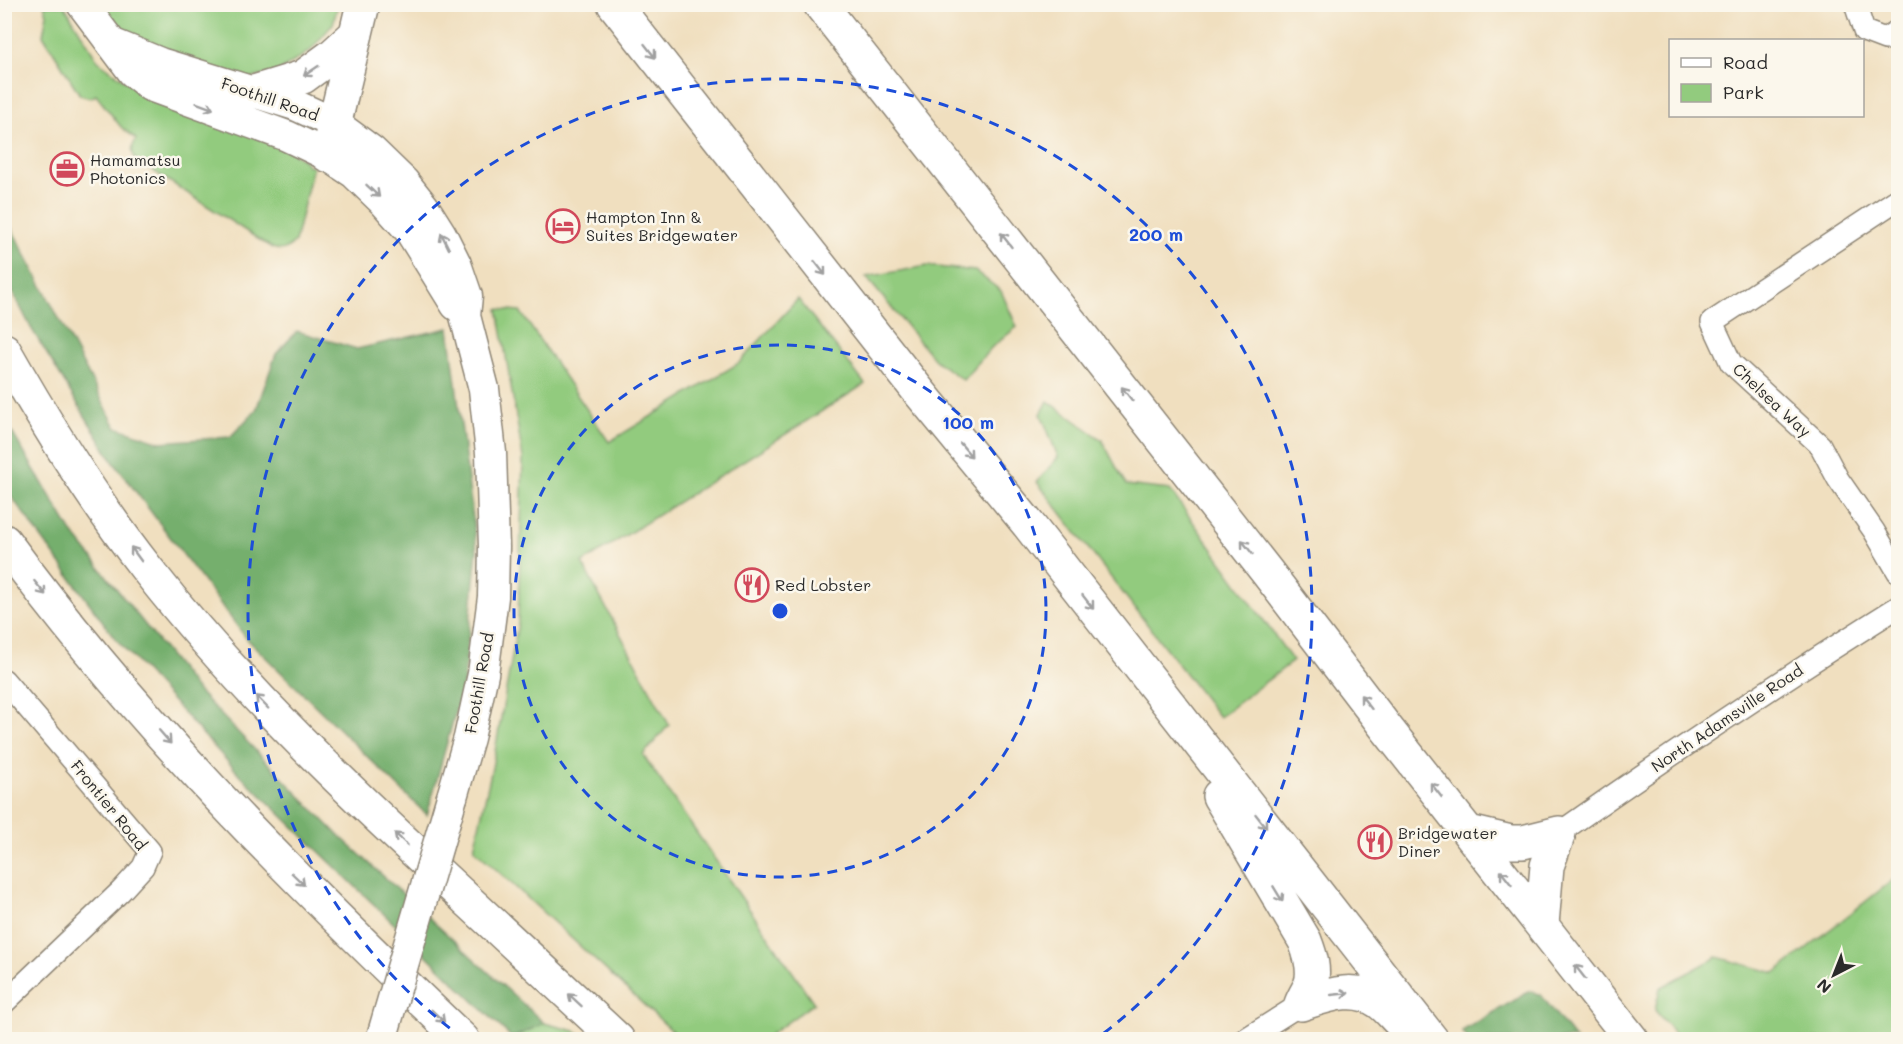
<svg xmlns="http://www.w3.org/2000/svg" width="1903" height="1044" viewBox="0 0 1903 1044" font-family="Mali,sans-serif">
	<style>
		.green { fill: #92cb7e; stroke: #5e7b54; stroke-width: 1.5 }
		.forest { fill: #75af6d; stroke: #506d4c; stroke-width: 1.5 }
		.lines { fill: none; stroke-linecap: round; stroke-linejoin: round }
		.street-casing { stroke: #8e8575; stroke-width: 24 }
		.secondary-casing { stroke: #8e8575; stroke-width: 33 }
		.highway-casing { stroke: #8e8575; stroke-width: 36 }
		.street { stroke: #fff; stroke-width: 21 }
		.secondary { stroke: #fff; stroke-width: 30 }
		.highway { stroke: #fff; stroke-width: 33 }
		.secondary-bridge-casing { stroke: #8e8575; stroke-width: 33; stroke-linecap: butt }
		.secondary-bridge { stroke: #fff; stroke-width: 30 }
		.oneway { stroke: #a0a0a0 }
		.ring { fill: none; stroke: #1d4ed8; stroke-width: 3; stroke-dasharray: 10 8 }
		.labels { text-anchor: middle; stroke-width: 5; stroke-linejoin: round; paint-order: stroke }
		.street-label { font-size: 16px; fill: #2b2b2b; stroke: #fbf7ec }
		.poi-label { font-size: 16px; fill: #2b2b2b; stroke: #fbf7ec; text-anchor: start }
		.centre { fill: #1d4ed8; stroke: #fbf7ec; stroke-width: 3 }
		.ring-label { font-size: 18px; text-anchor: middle; font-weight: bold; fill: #1d4ed8; stroke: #fbf7ec; stroke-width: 5; stroke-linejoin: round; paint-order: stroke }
	</style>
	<rect width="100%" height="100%" fill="#fbf7ec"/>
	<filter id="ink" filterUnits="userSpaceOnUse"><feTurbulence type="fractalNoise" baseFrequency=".0167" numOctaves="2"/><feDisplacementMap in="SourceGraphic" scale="12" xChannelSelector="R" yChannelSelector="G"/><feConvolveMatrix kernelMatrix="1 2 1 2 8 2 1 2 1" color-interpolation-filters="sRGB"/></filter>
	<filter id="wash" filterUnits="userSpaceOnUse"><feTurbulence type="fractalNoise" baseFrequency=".008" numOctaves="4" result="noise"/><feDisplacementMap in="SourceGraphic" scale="24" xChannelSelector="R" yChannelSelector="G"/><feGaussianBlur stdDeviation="1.35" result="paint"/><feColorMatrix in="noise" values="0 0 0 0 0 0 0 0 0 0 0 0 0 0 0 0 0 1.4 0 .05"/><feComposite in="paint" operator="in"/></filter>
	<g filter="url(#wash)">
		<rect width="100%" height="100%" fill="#f0dfbf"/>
		<path class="green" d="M44 5H64L98 61 130 84 267 136 304 160 307 165 313 166 295 242C288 249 282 252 272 248L135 159C131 151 132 147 136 139L121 127 96 95 90 98 80 95 43 35 47 14Z
			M106 5H338L333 24 310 51 278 72 244 80 143 48 111 17Z
			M927 266 975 271 1001 291 1017 327 992 347 963 380 935 360 866 277Z
			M798 299 865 384 582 563 669 725 643 755 814 1003 764 1039H681L474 849 492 768 518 623 523 458 498 309 520 311 609 442 739 363Z
			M1048 401 1102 440 1126 485 1170 490 1293 661 1219 717 1037 482 1058 457 1041 414Z
			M1898 876V1039H1679L1655 1010 1660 988 1717 957 1775 973Z
			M544 1023 575 1031 584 1039 508 1040Z"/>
		<path class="forest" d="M4 214 116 427 160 442 230 437 256 410 276 354 297 331 357 349 449 328 477 551 464 681 427 815 246 638 112 460 31 328 5 277Z
			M4 419 71 531 195 688 333 830 544 1023 512 1038 239 774 114 637 5 488Z
			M1530 991 1541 995 1575 1039H1468L1462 1031Z"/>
	</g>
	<g filter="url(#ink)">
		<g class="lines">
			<defs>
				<path id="street" d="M1855 4 1864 31 1885 39 1898 30
					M1898 199 1712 322 1731 363 1820 445 1838 479 1874 531 1898 572
					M4 680 150 851 143 867 121 891 4 1003
					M1559 833C1670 755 1783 679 1898 607
					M1244 1040 1301 1004"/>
				<path id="secondary" d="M82 4 133 72 150 86 287 136 327 155 354 173 385 203 410 231 456 305
					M111 43 160 63 295 105 334 123 372 151 404 182 424 207 441 234 456 264 467 296 465 316 484 389 491 453 494 547 493 597 483 674 469 738 452 797"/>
				<path id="highway" d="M614 4 916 388 1028 524 1432 1040
					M820 4 1267 572 1387 729 1632 1040
					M254 92 303 77 333 55 356 34
					M327 155 363 4
					M4 350C47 426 93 500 147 569 233 679 334 777 437 872 497 928 557 984 618 1040
					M4 541C138 724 299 884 463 1040
					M1219 796 1305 941C1310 954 1316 971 1310 986 1307 992 1303 998 1301 1004
					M1469 832 1511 842H1523L1559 833
					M1542 924 1547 866 1559 833
					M1301 1004C1326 996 1355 984 1379 1002 1388 1008 1395 1018 1403 1025"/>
			</defs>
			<use href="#street" class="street-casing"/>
			<use href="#secondary" class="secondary-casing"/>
			<use href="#highway" class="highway-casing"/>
			<use href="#street" class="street"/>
			<use href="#secondary" class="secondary"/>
			<use href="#highway" class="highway"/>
			<defs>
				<path id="secondary-bridge" d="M381 1040 452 797"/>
			</defs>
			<use href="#secondary-bridge" class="secondary-bridge-casing"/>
			<use href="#secondary-bridge" class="secondary-bridge"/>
		</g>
		<defs><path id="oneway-shaft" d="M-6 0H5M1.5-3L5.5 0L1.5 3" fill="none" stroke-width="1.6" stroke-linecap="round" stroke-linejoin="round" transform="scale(1.5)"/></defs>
		<g class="oneway">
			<use href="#oneway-shaft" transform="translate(650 51) rotate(52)"/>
			<use href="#oneway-shaft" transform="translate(311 71) rotate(146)"/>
			<use href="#oneway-shaft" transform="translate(205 106) rotate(20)"/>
			<use href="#oneway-shaft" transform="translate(373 191) rotate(43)"/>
			<use href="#oneway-shaft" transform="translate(1006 240) rotate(-128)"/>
			<use href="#oneway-shaft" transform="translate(445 241) rotate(-116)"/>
			<use href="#oneway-shaft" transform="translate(820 268) rotate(52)"/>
			<use href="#oneway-shaft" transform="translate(1127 394) rotate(-128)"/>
			<use href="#oneway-shaft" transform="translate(966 450) rotate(50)"/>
			<use href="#oneway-shaft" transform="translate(1247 547) rotate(-128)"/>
			<use href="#oneway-shaft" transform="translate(136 554) rotate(-126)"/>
			<use href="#oneway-shaft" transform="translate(40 588) rotate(51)"/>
			<use href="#oneway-shaft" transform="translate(1088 602) rotate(52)"/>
			<use href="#oneway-shaft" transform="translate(262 702) rotate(-134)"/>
			<use href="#oneway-shaft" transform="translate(1366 702) rotate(-128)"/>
			<use href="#oneway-shaft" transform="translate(165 737) rotate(49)"/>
			<use href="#oneway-shaft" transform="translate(1436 790) rotate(-128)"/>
			<use href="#oneway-shaft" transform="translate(1261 821) rotate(52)"/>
			<use href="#oneway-shaft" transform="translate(401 839) rotate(-137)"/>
			<use href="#oneway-shaft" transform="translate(1506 878) rotate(-128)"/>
			<use href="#oneway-shaft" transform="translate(298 879) rotate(44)"/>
			<use href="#oneway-shaft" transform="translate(1278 894) rotate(59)"/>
			<use href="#oneway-shaft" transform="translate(1580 972) rotate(-128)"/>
			<use href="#oneway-shaft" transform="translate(1340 994) rotate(-6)"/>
			<use href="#oneway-shaft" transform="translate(575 1000) rotate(-137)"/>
			<use href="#oneway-shaft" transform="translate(438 1016) rotate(44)"/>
		</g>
	</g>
	<g class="ring">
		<circle cx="780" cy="611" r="266"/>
		<path d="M464 1039A532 532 0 1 1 1096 1039"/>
	</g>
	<defs>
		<symbol id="office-ring" viewBox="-11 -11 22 22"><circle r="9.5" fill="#fbf7ec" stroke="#d1495b" stroke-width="1.5"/><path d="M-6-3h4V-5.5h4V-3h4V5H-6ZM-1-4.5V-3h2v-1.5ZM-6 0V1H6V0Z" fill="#d1495b"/></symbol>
		<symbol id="hotel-ring" viewBox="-11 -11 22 22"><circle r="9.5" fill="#fbf7ec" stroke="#d1495b" stroke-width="1.5"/><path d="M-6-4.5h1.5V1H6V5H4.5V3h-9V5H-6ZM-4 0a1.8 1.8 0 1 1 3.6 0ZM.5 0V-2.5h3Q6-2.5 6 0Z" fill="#d1495b"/></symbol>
		<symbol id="restaurant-ring" viewBox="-11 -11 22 22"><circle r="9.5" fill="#fbf7ec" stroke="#d1495b" stroke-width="1.5"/><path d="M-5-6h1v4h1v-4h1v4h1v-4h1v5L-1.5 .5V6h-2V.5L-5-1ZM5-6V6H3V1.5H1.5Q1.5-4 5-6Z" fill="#d1495b"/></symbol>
	</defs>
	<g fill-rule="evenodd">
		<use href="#office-ring" x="48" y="150" width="38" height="38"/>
		<use href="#hotel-ring" x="544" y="207" width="38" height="38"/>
		<use href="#restaurant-ring" x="733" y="566" width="38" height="38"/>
		<use href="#restaurant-ring" x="1356" y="823" width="38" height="38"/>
	</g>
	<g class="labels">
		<g class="street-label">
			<text transform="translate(270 99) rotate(19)" y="6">Foothill Road</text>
			<text transform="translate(1772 400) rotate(43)" y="6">Chelsea Way</text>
			<text transform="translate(479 683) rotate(-80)" y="6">Foothill Road</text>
			<text transform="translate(1727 718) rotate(-34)" y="6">North Adamsville Road</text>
			<text transform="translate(109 805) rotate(51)" y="6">Frontier Road</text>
		</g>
		<g class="poi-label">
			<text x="90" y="166">Hamamatsu<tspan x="90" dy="18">Photonics</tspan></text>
			<text x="586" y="223">Hampton Inn &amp;<tspan x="586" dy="18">Suites Bridgewater</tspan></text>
			<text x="775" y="591">Red Lobster</text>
			<text x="1398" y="839">Bridgewater<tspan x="1398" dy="18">Diner</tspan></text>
		</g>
	</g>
	<circle cx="780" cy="611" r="9" class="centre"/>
	<g class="ring-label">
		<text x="1156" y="241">200 m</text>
		<text x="968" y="429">100 m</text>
	</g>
	<rect width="1903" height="1044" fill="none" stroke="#fbf7ec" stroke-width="24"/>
	<rect x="1669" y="39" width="195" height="78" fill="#fbf7ec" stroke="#a8a59f" stroke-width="1.5"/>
	<rect x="1681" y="58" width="30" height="9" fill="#ffffff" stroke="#a8a59f" stroke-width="1.5"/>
	<text x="1723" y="69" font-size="18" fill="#2b2b2b">Road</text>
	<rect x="1681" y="84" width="30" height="18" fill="#92cb7e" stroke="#a8a59f" stroke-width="1.5"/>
	<text x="1723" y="99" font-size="18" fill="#2b2b2b">Park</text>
	<g transform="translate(1834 975) rotate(222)" stroke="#fbf7ec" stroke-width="4.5" paint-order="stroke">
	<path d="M0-4.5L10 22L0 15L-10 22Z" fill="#2b2b2b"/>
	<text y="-9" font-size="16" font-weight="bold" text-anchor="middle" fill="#2b2b2b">N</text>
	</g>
</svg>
